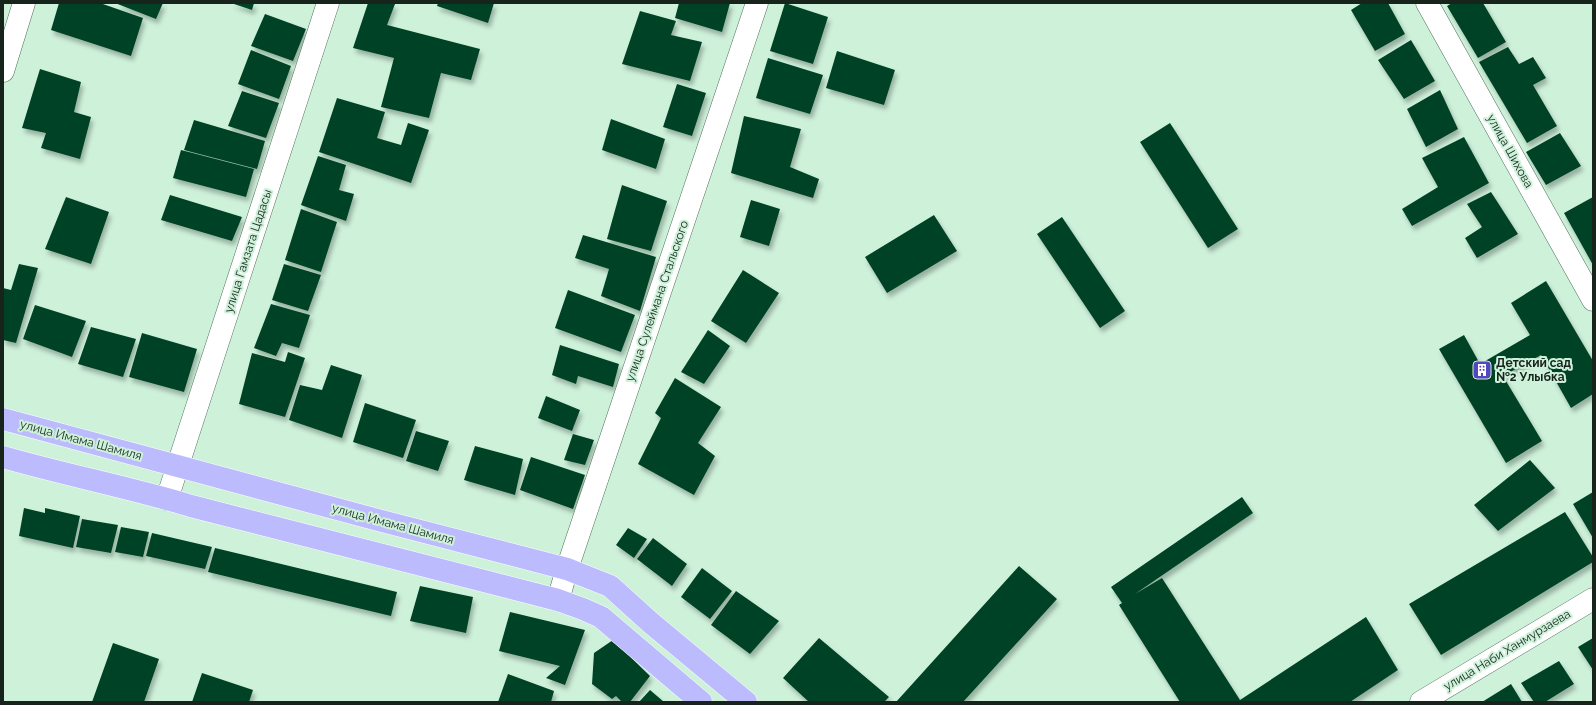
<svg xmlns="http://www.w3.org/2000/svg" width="1596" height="705" viewBox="0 0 1596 705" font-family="Raleway,sans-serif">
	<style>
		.building { fill: #004326; filter: url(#shadow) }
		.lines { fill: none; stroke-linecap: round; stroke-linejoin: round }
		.minor-casing { stroke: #50705c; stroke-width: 23 }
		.major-casing { stroke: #fff; stroke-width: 23 }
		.minor { stroke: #fff; stroke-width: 22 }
		.major { stroke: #bbbbfd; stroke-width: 22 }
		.labels { text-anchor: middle; stroke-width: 4; stroke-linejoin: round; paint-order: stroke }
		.street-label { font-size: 12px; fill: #17241c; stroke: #cef1da }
		.poi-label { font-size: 12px; font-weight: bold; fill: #17241c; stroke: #cef1da; text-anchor: start }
	</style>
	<defs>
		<filter id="shadow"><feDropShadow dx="2.5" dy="4.5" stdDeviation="2" flood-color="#0004"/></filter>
	</defs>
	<rect width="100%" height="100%" fill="#cef1da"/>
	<path class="building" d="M59 3H100L143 18 131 56 51 30Z
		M115 3H163L156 19Z
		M231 3H254L252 10Z
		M368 3 395 4 387 25 480 49 471 80 441 73 429 118 381 107 394 58 353 48Z
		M438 3H494L488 23 437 6Z
		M679 3H730L722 32 675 18Z
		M785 3 828 17 813 64 770 51Z
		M1362 3H1388L1405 34 1375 51 1351 10Z
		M1452 3H1483L1506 42 1478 58 1447 6Z
		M640 11 676 21 671 35 702 42 690 81 622 64Z
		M265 14 306 29 293 61 251 46Z
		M1411 40 1435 81 1404 99 1378 60Z
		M1508 47 1519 64 1533 57 1546 78 1533 85 1557 126 1527 143 1479 62Z
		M251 50 291 66 279 99 238 84Z
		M837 51 895 70 884 105 826 88Z
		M768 58 823 75 810 114 756 98Z
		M40 69 81 82 74 112 91 117 80 159 41 148 46 133 22 128Z
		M677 84 706 93 692 136 663 127Z
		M1440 90 1458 129 1426 147 1407 109Z
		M242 91 279 103 266 138 228 126Z
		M337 98 385 112 377 138 401 145 408 123 429 130 411 183 319 152Z
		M744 116 801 129 790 167 819 179 813 198 731 173Z
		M611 119 665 139 656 169 602 150Z
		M194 120 265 141 257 169 184 150Z
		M1170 123 1238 229 1208 248 1140 142Z
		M1560 133 1581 166 1546 185 1526 152Z
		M1464 137 1489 183 1412 226 1402 209 1438 187 1422 158Z
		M181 150 254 169 246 197 173 178Z
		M318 156 346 165 339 190 354 194 346 221 301 205Z
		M622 185 667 201 651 251 607 239Z
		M1491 192 1518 234 1477 258 1465 238 1482 227 1467 204Z
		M170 195 242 217 232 241 161 220Z
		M66 197 109 212 91 264 45 249Z
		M1593 197V265L1564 213Z
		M751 200 780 209 769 246 740 237Z
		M301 209 337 222 321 272 285 260Z
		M934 215 957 251 887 293 865 257Z
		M1062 217 1125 311 1100 328 1037 234Z
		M583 235 656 257 640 311 601 296 609 269 575 258Z
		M19 264 38 268 16 343 3 340V288L11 290Z
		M284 264 321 275 308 311 272 300Z
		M743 270 779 293 746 343 711 321Z
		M1546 281 1593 361V394L1571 408 1541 355 1503 376 1542 441 1506 463 1439 349 1464 335 1480 364 1530 335 1511 303Z
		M568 290 635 315 621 352 555 328Z
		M271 304 310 315 299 348 282 343 276 356 254 348Z
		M35 305 86 321 72 357 23 339Z
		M91 327 136 339 123 377 78 364Z
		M708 330 730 346 704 384 681 372Z
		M142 333 197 349 184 392 129 377Z
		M560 345 619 364 613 387 578 376 576 384 552 375Z
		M288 352 305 358 285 417 239 404 252 353 285 362Z
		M331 365 362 375 342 438 289 420 300 385 322 390Z
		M675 378 721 407 698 443 715 456 694 495 638 464 661 418 655 413Z
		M546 396 580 410 572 431 538 418Z
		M365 403 416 420 403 458 353 442Z
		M416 431 449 441 438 471 406 461Z
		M573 434 594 440 585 465 564 460Z
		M475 446 523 459 515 495 464 480Z
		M531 457 585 475 573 509 520 490Z
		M1530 460 1555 488 1498 531 1474 505Z
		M1593 492V538L1573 504Z
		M1242 497 1253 513 1135 594 1162 578 1240 700 1366 617 1398 670 1350 702H1180L1119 605 1122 603 1111 587Z
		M24 508 45 513V508L80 516 73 548 19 536Z
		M1565 512 1593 557V562L1441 655 1409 604Z
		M82 519 118 525 111 553 76 547Z
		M121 527 149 532 143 557 115 552Z
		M628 528 647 539 634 558 616 545Z
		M152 533 212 547 205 569 146 556Z
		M653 538 687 564 672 586 637 559Z
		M215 548 397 592 391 616 208 572Z
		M1019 566 1057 599 963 702H896Z
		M702 568 732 591 710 619 681 597Z
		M420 586 473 597 466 633 410 621Z
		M736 591 779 621 750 654 711 625Z
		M510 612 585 630 565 685 546 678 560 666 499 651Z
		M819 638 889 697 884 702H809L783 678Z
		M1593 638V670L1578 647Z
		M613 640 650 676 630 702H622L616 696 612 699 592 684 594 653Z
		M113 643 159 659 144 702H92Z
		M1559 661 1574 684 1545 702H1534L1521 683Z
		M202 673 253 690 249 702H192Z
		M508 674 554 691 551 702H498Z
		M1511 684 1522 702H1482Z
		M650 690 664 702H639Z"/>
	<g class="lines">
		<defs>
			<path id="minor" d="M1427 3 1593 300
				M3 71 24 3
				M167 499 328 3
				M558 600 567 569 757 3
				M1421 702 1593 599"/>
			<path id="major" d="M3 419 378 520 567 569 610 586 651 623 746 702
				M3 457C65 475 129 487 191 506L558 600 583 609 601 617 701 702"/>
		</defs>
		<use href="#minor" class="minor-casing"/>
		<use href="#major" class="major-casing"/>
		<use href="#minor" class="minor"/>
		<use href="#major" class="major"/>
	</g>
	<defs>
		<symbol id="building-square" viewBox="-11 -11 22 22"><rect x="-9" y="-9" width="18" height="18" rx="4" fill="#5247be" stroke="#cef1da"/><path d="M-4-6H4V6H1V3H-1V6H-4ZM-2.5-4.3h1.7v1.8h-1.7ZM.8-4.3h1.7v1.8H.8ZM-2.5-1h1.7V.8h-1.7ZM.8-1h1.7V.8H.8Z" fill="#fff"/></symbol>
	</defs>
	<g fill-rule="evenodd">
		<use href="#building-square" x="1471" y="359" width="22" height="22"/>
	</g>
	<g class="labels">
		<g class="street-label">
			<text transform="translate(1510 151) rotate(61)" y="4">улица Шихова</text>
			<text transform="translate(248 251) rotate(-72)" y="4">улица Гамзата Цадасы</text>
			<text transform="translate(657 301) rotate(-71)" y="4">улица Сулеймана Стальского</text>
			<text transform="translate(81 440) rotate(15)" y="4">улица Имама Шамиля</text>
			<text transform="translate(393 524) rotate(15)" y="4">улица Имама Шамиля</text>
			<text transform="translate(1507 650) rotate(-31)" y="4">улица Наби Ханмурзаева</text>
		</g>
		<g class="poi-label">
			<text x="1496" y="367">Детский сад<tspan x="1496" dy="14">№2 Улыбка</tspan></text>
		</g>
	</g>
	<rect width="1596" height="705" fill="none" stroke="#17241c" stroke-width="8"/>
</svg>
